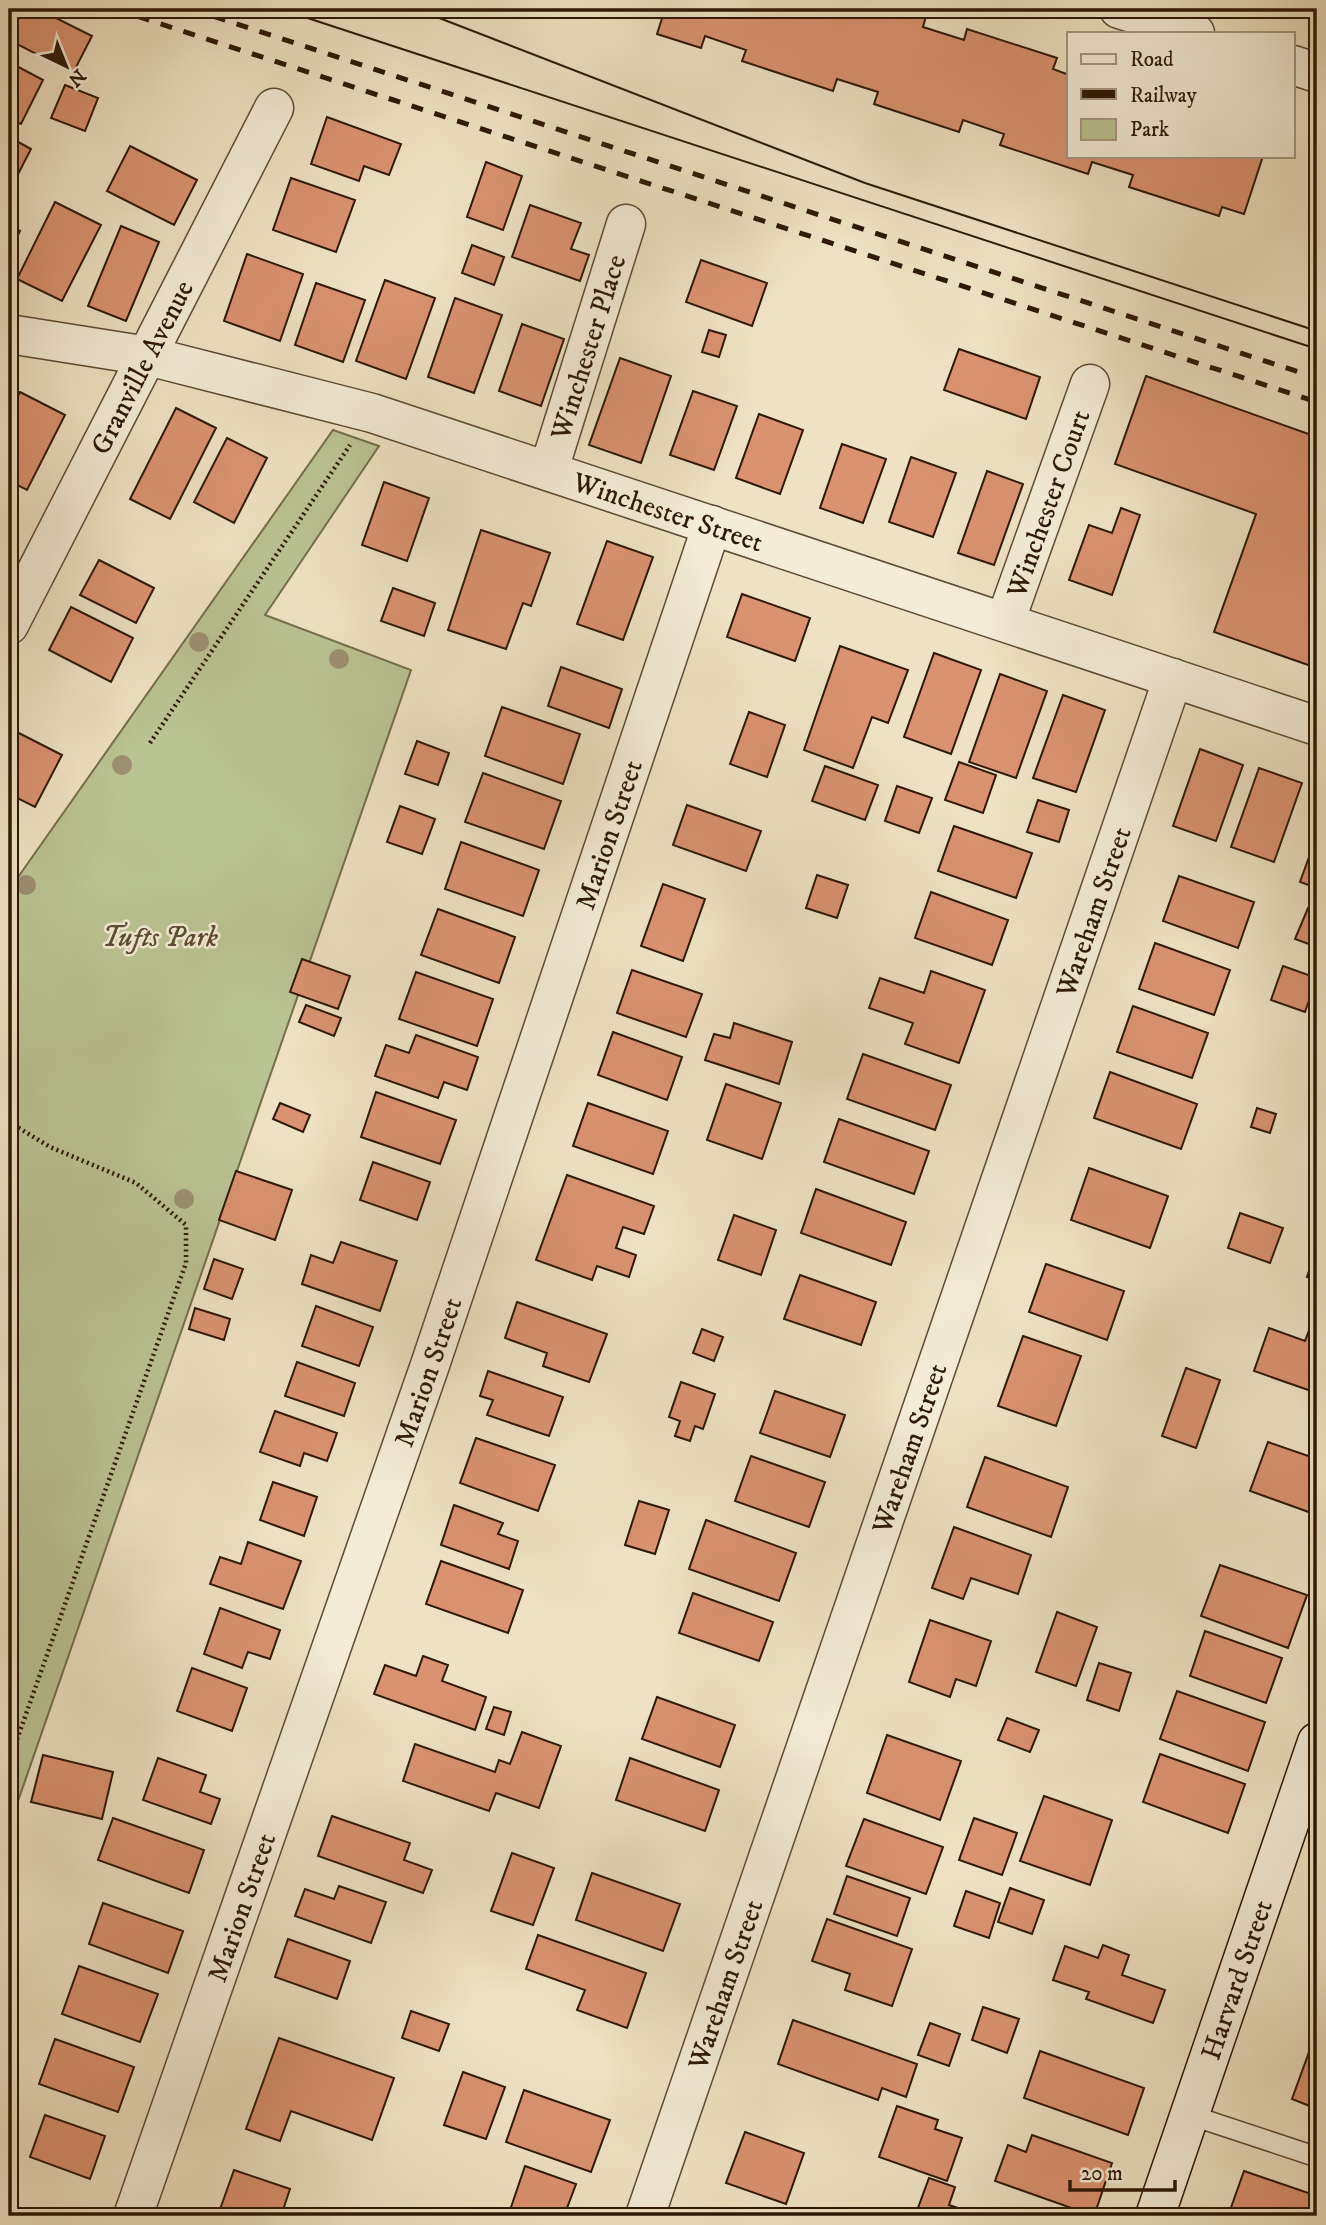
<svg xmlns="http://www.w3.org/2000/svg" width="1326" height="2225" viewBox="0 0 1326 2225" font-family="'IM FELL DW Pica',serif">
	<style>
		.green { fill: #bac392; stroke: #746e4c; stroke-width: 2 }
		.building { fill: #da9270; stroke: #2e1806; stroke-width: 2 }
		.lines { fill: none; stroke-linecap: round; stroke-linejoin: round }
		.service-casing { stroke: #5e4a35; stroke-width: 22 }
		.minor-casing { stroke: #5e4a35; stroke-width: 41 }
		.tertiary-casing { stroke: #5e4a35; stroke-width: 41 }
		.secondary-casing { stroke: #2e1806; stroke-width: 41 }
		.path { stroke: #2e1806; stroke-width: 4.5; stroke-dasharray: 2 3.5; stroke-linecap: butt }
		.service { stroke: #f4ecd7; stroke-width: 19 }
		.minor { stroke: #f4ecd7; stroke-width: 38 }
		.tertiary { stroke: #f4ecd7; stroke-width: 38 }
		.secondary { stroke: #f4ecd7; stroke-width: 38 }
		.tram { stroke: #2e1806; stroke-width: 2 }
		.rail { stroke: #2e1806; stroke-width: 5; stroke-dasharray: 12 12; stroke-linecap: butt }
		.tree { fill: #9c8f72 }
		.labels { text-anchor: middle; stroke-width: 5; stroke-linejoin: round; paint-order: stroke }
		.street-label { font-size: 28px; fill: #2e1806; stroke: #f4ecd7 }
		.park-label { font-size: 28px; font-style: italic; fill: #584b30; stroke: #f4ecd7 }
	</style>
	<rect width="100%" height="100%" fill="#eee2c2"/>
	<filter id="stains"><feTurbulence type="fractalNoise" baseFrequency=".00286" numOctaves="4"/><feColorMatrix values="0 0 0 0 .2 0 0 0 0 .09 0 0 0 0 .02 0 0 0 .5 -.17"/></filter>
	<radialGradient id="worn" r=".72"><stop offset=".6" stop-color="#630" stop-opacity="0"/><stop offset="1" stop-color="#630" stop-opacity=".3"/></radialGradient>
	<path class="green" d="M333 430 379 446 265 615 411 670 9 1827V890Z"/>
	<path class="building" d="M19 9H38L92 36 73 73 9 40V30Z
		M665 9H905L926 16 923 27 964 40 967 29 1057 58 1053 69 1069 75V156H1263L1244 214 1222 207 1219 216 1129 187 1133 175 1092 162 1088 174 1000 145 1004 134 963 120 959 132 874 104 878 92 837 79 833 91 742 61 746 50 705 36 701 48 657 34Z
		M9 62 43 80 21 124 9 118Z
		M65 85 98 98 85 131 51 118Z
		M327 117 401 144 389 175 364 166 359 181 311 164Z
		M9 137 31 149 16 178 9 174Z
		M130 146 197 180 174 225 107 191Z
		M486 162 522 176 503 230 467 217Z
		M291 178 355 200 336 252 273 230Z
		M55 202 101 225 62 301 17 279Z
		M530 205 581 223 571 249 589 255 580 281 512 257Z
		M9 225 20 231 9 253Z
		M121 226 159 242 126 321 88 306Z
		M472 245 504 257 494 285 462 273Z
		M247 254 303 274 280 341 224 321Z
		M701 260 767 283 752 326 686 302Z
		M385 280 435 298 406 379 356 361Z
		M316 283 365 300 343 362 295 345Z
		M455 298 502 315 474 393 428 377Z
		M522 324 564 339 541 406 499 391Z
		M709 330 726 335 719 357 702 352Z
		M959 349 1040 377 1026 419 944 390Z
		M620 358 671 376 641 463 589 445Z
		M1146 376 1317 437V668L1214 632 1256 514 1115 464Z
		M693 391 737 406 714 470 670 455Z
		M20 392 65 415 27 490 9 481V414Z
		M176 408 216 428 170 519 130 499Z
		M759 414 803 430 780 494 736 478Z
		M227 438 267 458 234 523 194 502Z
		M842 444 886 459 863 523 820 508Z
		M911 457 956 473 933 537 889 522Z
		M987 471 1023 484 994 565 958 553Z
		M384 482 429 498 407 561 362 545Z
		M1121 508 1140 515 1112 595 1069 580 1089 525 1112 533Z
		M481 530 550 553 531 606 523 603 506 649 448 630Z
		M607 541 653 557 623 640 577 624Z
		M99 560 154 588 136 623 80 595Z
		M393 588 435 603 424 636 381 621Z
		M742 594 810 618 795 661 727 637Z
		M71 607 133 638 111 682 49 650Z
		M840 646 908 670 888 723 872 717 853 768 804 750Z
		M934 653 981 670 951 754 904 737Z
		M561 667 622 689 609 728 548 706Z
		M1000 674 1047 691 1016 778 969 762Z
		M1063 695 1105 710 1076 792 1033 778Z
		M502 707 580 734 563 784 485 756Z
		M749 712 785 725 767 777 730 764Z
		M9 728 62 755 35 807 9 794Z
		M417 741 449 753 438 785 405 774Z
		M1200 749 1243 765 1216 841 1173 826Z
		M959 762 996 775 983 813 945 800Z
		M825 766 878 785 865 820 812 801Z
		M1259 768 1302 783 1274 862 1231 847Z
		M483 773 561 801 544 849 465 822Z
		M897 786 932 798 919 833 885 821Z
		M1038 800 1069 810 1059 842 1027 832Z
		M687 805 761 831 746 871 673 845Z
		M400 806 435 819 422 854 387 842Z
		M954 826 1032 853 1016 898 938 871Z
		M1317 835V888L1300 882Z
		M461 842 539 870 523 916 445 889Z
		M817 875 848 885 837 918 806 908Z
		M1179 876 1254 902 1238 948 1163 921Z
		M663 884 705 899 683 961 641 946Z
		M931 892 1008 920 992 965 915 938Z
		M1308 908 1317 911V947L1295 939Z
		M438 909 515 937 499 983 421 955Z
		M1155 943 1230 970 1214 1015 1139 989Z
		M302 959 350 976 338 1009 290 992Z
		M1283 966 1317 978 1305 1012 1271 1000Z
		M632 970 702 994 686 1037 617 1013Z
		M931 971 985 990 959 1063 905 1044 913 1023 869 1008 880 978 924 993Z
		M416 972 493 999 477 1046 399 1019Z
		M306 1005 341 1018 334 1036 299 1022Z
		M1133 1006 1208 1033 1192 1078 1117 1052Z
		M734 1023 792 1042 779 1084 705 1060 714 1034 730 1038Z
		M613 1032 682 1057 667 1100 598 1075Z
		M416 1035 478 1057 467 1090 444 1082 438 1098 375 1076 386 1045 409 1053Z
		M863 1054 951 1085 935 1130 847 1099Z
		M1110 1072 1197 1104 1181 1149 1094 1118Z
		M726 1084 781 1103 762 1159 707 1140Z
		M376 1092 456 1120 440 1164 361 1137Z
		M280 1103 310 1115 303 1132 273 1119Z
		M588 1103 668 1131 653 1174 573 1146Z
		M1257 1108 1276 1114 1270 1133 1251 1127Z
		M839 1119 929 1151 914 1194 824 1162Z
		M373 1162 430 1182 417 1220 360 1200Z
		M1089 1168 1168 1196 1150 1248 1071 1220Z
		M236 1171 292 1190 275 1240 219 1220Z
		M567 1175 654 1206 644 1234 623 1227 616 1248 636 1255 629 1277 597 1266 592 1280 536 1260Z
		M816 1189 906 1222 891 1265 801 1233Z
		M1240 1213 1283 1228 1270 1263 1228 1248Z
		M734 1215 776 1230 761 1275 718 1260Z
		M341 1242 397 1261 380 1311 302 1284 311 1255 333 1263Z
		M1317 1247V1281L1307 1277Z
		M214 1259 243 1269 232 1299 204 1289Z
		M1046 1264 1124 1291 1107 1340 1029 1312Z
		M800 1275 876 1302 861 1345 784 1319Z
		M517 1302 607 1334 589 1382 543 1366 547 1353 505 1338Z
		M316 1306 373 1327 359 1366 302 1346Z
		M195 1308 230 1319 224 1340 189 1329Z
		M1312 1322 1317 1324V1393L1254 1371 1269 1328 1305 1341Z
		M702 1329 723 1337 714 1361 693 1353Z
		M1023 1336 1081 1356 1056 1426 998 1406Z
		M297 1362 355 1383 344 1416 285 1396Z
		M1186 1368 1220 1380 1196 1448 1162 1436Z
		M488 1371 563 1397 549 1436 487 1415 493 1400 480 1396Z
		M681 1382 715 1394 703 1429 695 1426 690 1441 675 1436 680 1421 669 1417Z
		M775 1391 845 1415 830 1457 760 1433Z
		M275 1411 337 1433 327 1461 304 1453 300 1466 260 1452Z
		M476 1438 555 1465 538 1511 460 1483Z
		M1268 1442 1317 1459V1515L1250 1491Z
		M751 1456 825 1482 809 1527 735 1501Z
		M985 1457 1068 1487 1051 1537 967 1507Z
		M273 1482 317 1497 304 1536 260 1520Z
		M639 1501 669 1510 655 1554 625 1545Z
		M454 1505 503 1523 498 1534 518 1541 509 1569 441 1545Z
		M706 1520 796 1553 779 1601 689 1569Z
		M954 1527 1031 1555 1018 1594 971 1578 963 1599 932 1588Z
		M248 1542 301 1561 283 1609 210 1584 220 1557 241 1564Z
		M441 1561 523 1590 508 1633 426 1604Z
		M1220 1565 1307 1595 1288 1648 1201 1616Z
		M693 1593 773 1622 759 1661 679 1633Z
		M220 1608 280 1630 270 1659 248 1652 242 1668 204 1654Z
		M1057 1612 1097 1627 1076 1686 1036 1672Z
		M930 1620 991 1641 976 1686 956 1679 950 1697 909 1682Z
		M1205 1631 1282 1658 1266 1703 1190 1676Z
		M423 1656 448 1665 442 1681 486 1697 475 1730 374 1694 385 1665 416 1676Z
		M1099 1663 1131 1673 1119 1711 1087 1700Z
		M192 1668 247 1688 232 1731 177 1711Z
		M1177 1691 1265 1722 1248 1771 1160 1739Z
		M657 1697 735 1725 720 1767 642 1739Z
		M494 1707 511 1712 504 1735 486 1729Z
		M1007 1718 1039 1730 1030 1752 998 1740Z
		M522 1732 561 1746 539 1808 496 1793 489 1811 403 1781 415 1744 495 1772 499 1760 510 1764Z
		M887 1735 961 1761 940 1820 867 1793Z
		M1160 1754 1245 1784 1228 1833 1143 1802Z
		M43 1755 113 1772 102 1819 31 1802Z
		M158 1758 206 1775 200 1792 220 1799 211 1824 143 1800Z
		M630 1758 719 1790 705 1831 616 1800Z
		M1044 1796 1112 1820 1090 1885 1020 1861Z
		M332 1816 410 1843 404 1860 432 1870 423 1893 318 1856Z
		M113 1818 204 1850 189 1893 98 1860Z
		M974 1818 1017 1833 1002 1875 959 1860Z
		M864 1819 943 1847 926 1894 846 1866Z
		M512 1853 554 1868 533 1925 491 1911Z
		M592 1873 680 1904 663 1951 576 1920Z
		M847 1876 910 1898 897 1936 834 1914Z
		M339 1886 386 1902 371 1943 295 1916 305 1889 334 1899Z
		M1010 1888 1044 1900 1032 1934 998 1922Z
		M966 1891 1000 1903 989 1938 954 1926Z
		M103 1903 183 1931 168 1973 89 1944Z
		M827 1919 912 1949 892 2006 845 1990 850 1974 812 1961Z
		M538 1935 646 1973 627 2028 577 2010 585 1990 526 1969Z
		M288 1939 350 1961 337 1999 275 1977Z
		M1103 1945 1129 1955 1122 1975 1165 1990 1153 2023 1086 1999 1089 1992 1053 1980 1065 1946 1098 1958Z
		M79 1966 158 1994 140 2042 62 2014Z
		M983 2007 1019 2019 1007 2053 972 2040Z
		M411 2011 449 2024 439 2051 402 2038Z
		M793 2020 917 2064 906 2097 882 2088 878 2100 778 2064Z
		M930 2023 960 2034 949 2066 918 2055Z
		M1317 2030V2109L1292 2099Z
		M279 2038 394 2078 372 2140 291 2111 280 2141 246 2129Z
		M55 2039 134 2067 118 2112 39 2084Z
		M1040 2051 1144 2088 1128 2135 1024 2098Z
		M463 2072 505 2087 486 2139 444 2125Z
		M524 2090 610 2120 591 2172 506 2142Z
		M897 2106 938 2120 935 2129 962 2138 947 2181 879 2157Z
		M45 2115 105 2136 90 2179 30 2157Z
		M745 2132 804 2153 786 2204 726 2183Z
		M1032 2135 1112 2163 1094 2216 995 2181 1008 2145 1026 2152Z
		M525 2166 576 2184 564 2216H508Z
		M234 2170 290 2189 281 2216 218 2215Z
		M1244 2171 1317 2196V2216H1228Z
		M929 2178 955 2187 949 2205 982 2216H915Z"/>
	<g class="lines">
		<defs>
			<path id="service" d="M1190 2115 1317 2157"/>
			<g id="minor">
				<path id="s1" d="M9 334 148 356 372 413 1317 726"/>
				<path id="s2" d="M549 469 626 224"/>
				<path id="s3" d="M1005 622 1090 384"/>
				<path id="s4" d="M9 625 274 108"/>
				<path id="s5" d="M133 2216 430 1365 712 525"/>
				<path id="s6" d="M645 2216 1173 678"/>
			</g>
			<path id="tertiary" d="M1119 9 1195 33
				M1293 65 1317 73"/>
			<g id="secondary">
				<path id="s7" d="M1155 2216 1317 1742"/>
			</g>
		</defs>
		<use href="#service" class="service-casing"/>
		<use href="#minor" class="minor-casing"/>
		<use href="#tertiary" class="tertiary-casing"/>
		<use href="#secondary" class="secondary-casing"/>
		<path class="path" d="M150 743 350 445
			M9 1122 50 1147 136 1183 186 1225V1263L9 1762"/>
		<use href="#service" class="service"/>
		<use href="#minor" class="minor"/>
		<use href="#tertiary" class="tertiary"/>
		<use href="#secondary" class="secondary"/>
		<path class="tram" d="M280 9 1317 349
			M416 9 865 183 1317 331"/>
		<path class="rail" d="M115 9 1317 402
			M191 9 1317 378"/>
	</g>
	<g class="tree">
		<circle cx="199" cy="642" r="10"/>
		<circle cx="339" cy="659" r="10"/>
		<circle cx="122" cy="765" r="10"/>
		<circle cx="26" cy="885" r="10"/>
		<circle cx="184" cy="1199" r="10"/>
	</g>
	<g class="labels">
		<g class="street-label">
			<text dy="10" stroke="none"><textPath href="#s2" startOffset="128">Winchester Place</textPath></text>
			<text dy="10" stroke="none"><textPath href="#s4" startOffset="290">Granville Avenue</textPath></text>
			<text dy="10" stroke="none"><textPath href="#s3" startOffset="126">Winchester Court</textPath></text>
			<text dy="10" stroke="none"><textPath href="#s1" startOffset="684">Winchester Street</textPath></text>
			<text dy="10" stroke="none"><textPath href="#s5" startOffset="1461">Marion Street</textPath></text>
			<text dy="10" stroke="none"><textPath href="#s6" startOffset="1379">Wareham Street</textPath></text>
			<text dy="10" stroke="none"><textPath href="#s5" startOffset="894">Marion Street</textPath></text>
			<text dy="10" stroke="none"><textPath href="#s6" startOffset="812">Wareham Street</textPath></text>
			<text dy="10" stroke="none"><textPath href="#s5" startOffset="327">Marion Street</textPath></text>
			<text dy="10" stroke="none"><textPath href="#s7" startOffset="250">Harvard Street</textPath></text>
			<text dy="10" stroke="none"><textPath href="#s6" startOffset="245">Wareham Street</textPath></text>
		</g>
		<g class="park-label">
			<text x="160" y="946">Tufts Park</text>
		</g>
	</g>
	<rect width="1326" height="2225" fill="none" stroke="#eee2c2" stroke-width="35"/>
	<rect x="10" y="10" width="1305" height="2204" fill="none" stroke="#2e1806" stroke-width="3.5"/>
	<rect x="18" y="18" width="1291" height="2190" fill="none" stroke="#2e1806" stroke-width="2"/>
	<rect x="1067" y="32" width="228" height="126" fill="#f4ecd7" stroke="#a59783" stroke-width="2"/>
	<rect x="1081" y="54" width="35" height="10" fill="#f4ecd7" stroke="#a59783" stroke-width="2"/>
	<text x="1130" y="66" font-size="21" fill="#2e1806">Road</text>
	<rect x="1081" y="89" width="35" height="10" fill="#2e1806" stroke="#a59783" stroke-width="2"/>
	<text x="1130" y="102" font-size="21" fill="#2e1806">Railway</text>
	<rect x="1081" y="119" width="35" height="21" fill="#bac392" stroke="#a59783" stroke-width="2"/>
	<text x="1130" y="136" font-size="21" fill="#2e1806">Park</text>
	<g transform="translate(66 66) rotate(137)" stroke="#f4ecd7" stroke-width="5" paint-order="stroke">
	<path d="M0-5L12 26L0 18L-12 26Z" fill="#2e1806"/>
	<text y="-10" font-size="19" font-weight="bold" text-anchor="middle" fill="#2e1806">N</text>
	</g>
	<path d="M1070 2180v10h105v-10" fill="none" stroke="#2e1806" stroke-width="3.5"/>
	<text x="1081" y="2180" font-size="21" fill="#2e1806" stroke="#f4ecd7" stroke-width="5" paint-order="stroke">20 m</text>
	<rect width="100%" height="100%" filter="url(#stains)"/>
	<rect width="100%" height="100%" fill="url(#worn)"/>
</svg>
